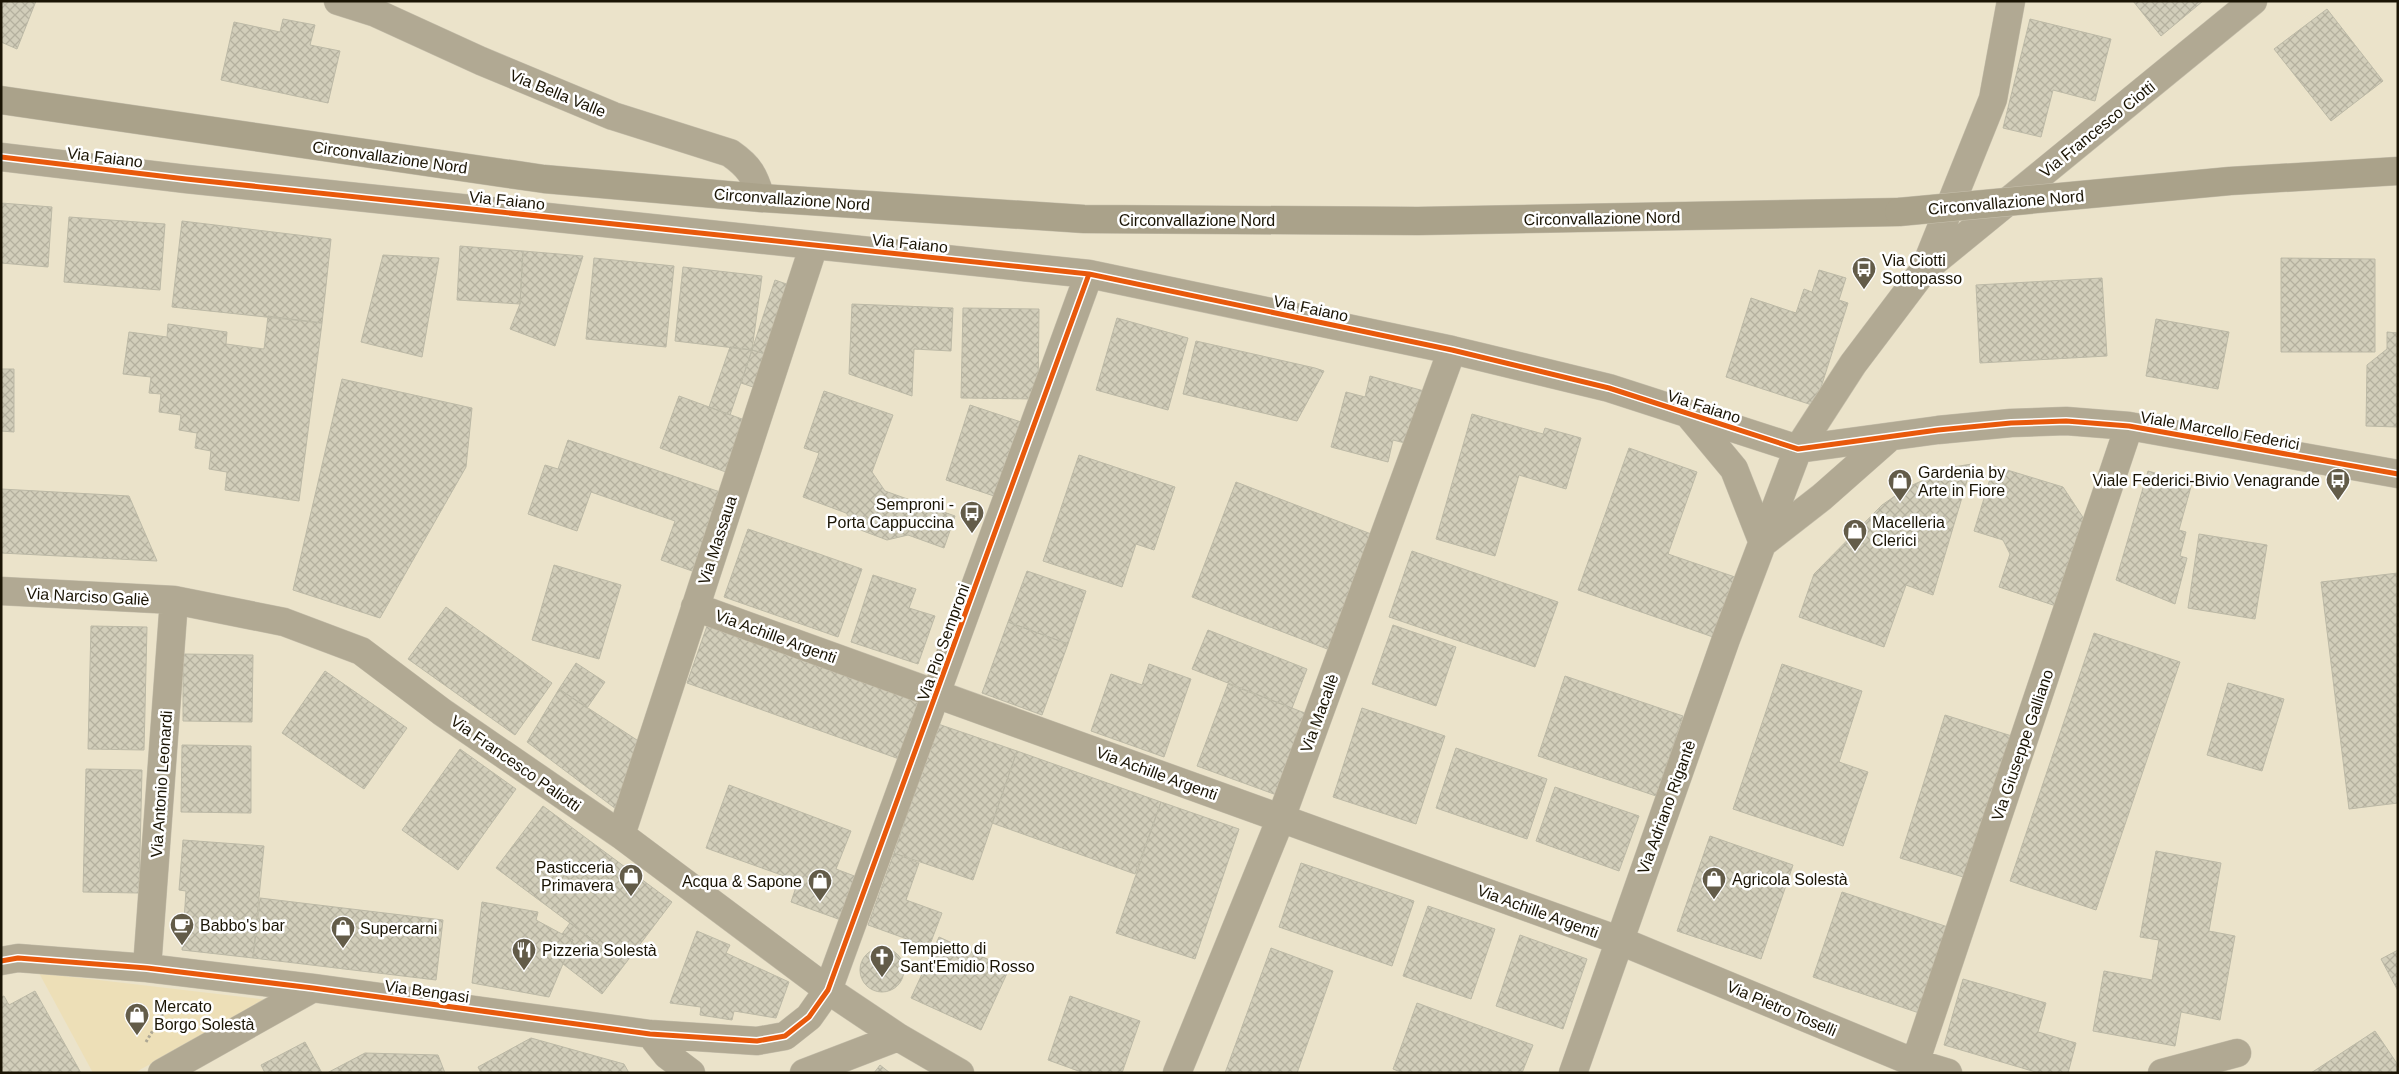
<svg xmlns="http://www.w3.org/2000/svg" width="2399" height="1074" viewBox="0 0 2399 1074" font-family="Helvetica,sans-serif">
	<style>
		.built { fill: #eddfb7 }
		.building { fill: url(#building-cross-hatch); stroke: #bcb9a6 }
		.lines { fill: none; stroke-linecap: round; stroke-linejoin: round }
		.minor-casing { stroke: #c7c0ad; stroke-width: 29 }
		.major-casing { stroke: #c7c0ad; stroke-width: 29 }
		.path { stroke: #ada794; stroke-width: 3; stroke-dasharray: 2.5 2.5; stroke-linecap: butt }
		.minor { stroke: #b1a993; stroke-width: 28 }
		.major { stroke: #aaa28a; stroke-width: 28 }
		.major-bridge-casing { stroke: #c7c0ad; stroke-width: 29; stroke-linecap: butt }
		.major-bridge { stroke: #aaa28a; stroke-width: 28 }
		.cycleway-casing { stroke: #fff; stroke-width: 8 }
		.cycleway { stroke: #e8590c; stroke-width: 5 }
		.labels { text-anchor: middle; stroke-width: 5; stroke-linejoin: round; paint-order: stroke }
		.street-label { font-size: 16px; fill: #1a1404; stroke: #fff }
		.poi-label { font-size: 16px; fill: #1a1404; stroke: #fff; text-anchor: start }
	</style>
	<defs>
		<pattern id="building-cross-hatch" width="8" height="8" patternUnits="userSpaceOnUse" patternTransform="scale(1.25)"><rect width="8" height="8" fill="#d2ceba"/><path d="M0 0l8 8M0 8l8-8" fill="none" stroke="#b4b09e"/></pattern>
	</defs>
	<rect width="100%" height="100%" fill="#ebe3ca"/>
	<path class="built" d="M39 973 268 1000 134 1073H93Z"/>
	<path class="building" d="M1 1H36L17 49 1 42Z
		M2133 1H2203L2161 36Z
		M2327 9 2383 81 2331 121 2274 49Z
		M283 19 315 25 310 45 340 51 328 103 221 80 234 22 280 32Z
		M2030 19 2111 39 2095 101 2053 90 2041 137 2003 128Z
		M1 203 52 207 48 267 1 263Z
		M69 217 165 224 160 290 64 282Z
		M182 221 331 239 322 323 172 307Z
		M460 246 523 251 520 304 457 300Z
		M523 251 583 256 555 346 510 329 520 304Z
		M383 255 439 258 422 357 361 342Z
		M594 258 674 266 666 347 586 339Z
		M2281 258 2375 259V352H2281Z
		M683 267 762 276 752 350 675 341Z
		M1819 270 1846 278 1839 300 1848 303 1815 406 1726 377 1751 298 1796 313 1804 289 1812 292Z
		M2102 278 2107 356 1980 363 1976 285Z
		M775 280 798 288 776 357 752 350Z
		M852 304 953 308 951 351 914 349 912 396 849 374Z
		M963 308 1039 309 1038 399 961 398Z
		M268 316 322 323 299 501 225 490 227 472 209 469 211 451 195 448 197 433 179 430 181 415 159 412 161 394 149 393 151 377 123 374 129 332 167 337 168 324 227 332 226 344 264 349Z
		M1117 318 1188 338 1168 410 1096 390Z
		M2156 319 2229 332 2218 389 2146 376Z
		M2387 332 2398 333V427L2366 426 2367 365 2387 349Z
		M1196 341 1315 368 1324 371 1297 421 1183 394Z
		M730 347 752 350 730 415 709 407Z
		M752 350 776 357 765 391 741 383Z
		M1 369H14V432L1 431Z
		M1370 376 1424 391 1409 444 1393 440 1388 462 1331 447 1346 392 1365 397Z
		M342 379 472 408 466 467 380 618 293 590Z
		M824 391 893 415 872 472 885 491 955 516 944 548 908 535 887 540 858 529 846 513 803 497 819 453 804 448Z
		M679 396 753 423 734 475 660 448Z
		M970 405 1030 425 1006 500 946 480Z
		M1472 414 1543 434 1545 428 1581 438 1566 489 1519 475 1495 556 1436 539Z
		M568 440 723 493 695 572 661 560 675 521 591 492 577 531 528 514 545 465 558 469Z
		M1629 448 1697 472 1668 554 1735 577 1713 637 1578 590Z
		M1079 455 1175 487 1154 550 1136 544 1122 587 1043 561Z
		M1972 464 1933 595 1906 585 1884 647 1799 617 1814 574 1882 505 1908 487 1953 467Z
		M1994 466 2063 487 2092 531 2065 609 1999 587 2010 554 2003 540 1974 531Z
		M2148 471 2192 483 2179 530 2186 532 2180 556 2187 558 2175 604 2116 580Z
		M1236 482 1379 537 1335 652 1192 597Z
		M1 489 129 496 157 561 1 553Z
		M748 529 862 569 838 637 724 597Z
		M2199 534 2267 545 2255 619 2188 608Z
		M1412 551 1558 602 1535 667 1389 617Z
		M554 565 621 585 599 659 532 640Z
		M1027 571 1086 591 1068 644 1008 622Z
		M2398 573V803L2349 809 2321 582Z
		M873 575 916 589 909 608 935 616 918 664 851 642Z
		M446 607 552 683 515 735 408 659Z
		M1008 622 1068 644 1042 715 982 693Z
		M1393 625 1456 647 1436 706 1372 684Z
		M91 626 147 627 144 750 88 749Z
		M707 626 922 703 902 760 687 683Z
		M1208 630 1307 669 1292 708 1192 669Z
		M2094 633 2180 662 2096 910 2010 881Z
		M183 654 253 655 252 722 183 721Z
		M576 663 605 682 587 708 559 689Z
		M1149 664 1191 679 1164 757 1091 731 1111 674 1142 685Z
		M1782 664 1862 691 1839 762 1868 772 1843 846 1733 809Z
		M325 671 407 728 364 789 282 733Z
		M1565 676 1683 716 1656 796 1538 756Z
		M2228 683 2284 699 2262 771 2207 755Z
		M1228 684 1313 716 1282 797 1197 766Z
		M559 689 643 744 620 812 527 742Z
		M1362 708 1445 736 1416 824 1333 797Z
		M1945 715 2015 737 1970 879 1900 858Z
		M938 724 1017 751 973 880 894 853Z
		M182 745 251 746V813L181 812Z
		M1456 748 1547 779 1527 839 1436 808Z
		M460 749 516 789 458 870 402 830Z
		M1017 751 1161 802 1135 874 992 823Z
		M86 769 142 770 139 893 83 892Z
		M729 785 851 831 836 869 857 877 841 920 791 902 798 881 706 848Z
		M1555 787 1639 816 1619 871 1536 841Z
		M1161 802 1239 829 1195 959 1116 933Z
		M543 806 672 902 625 964 496 868Z
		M1710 836 1793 865 1761 959 1677 931Z
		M183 840 264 846 253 958 182 950 186 891 179 890Z
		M2156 851 2221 863 2209 931 2235 936 2220 1020 2181 1012 2175 1046 2093 1031 2104 971 2152 980 2159 940 2140 937Z
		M894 853 919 863 906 900 942 913 929 947 868 925Z
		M1301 863 1414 901 1392 966 1279 927Z
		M1842 892 1954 929 1925 1015 1813 977Z
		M260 898 443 920 436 980 253 958Z
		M482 902 538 912 536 920 573 940 549 997 472 983Z
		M1428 906 1495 929 1471 999 1403 976Z
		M570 923 625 964 602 994 563 964 573 940 562 934Z
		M697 931 730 945 726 953 789 982 776 1018 734 1011 732 1020 700 1015 701 1007 670 1003Z
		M1520 935 1587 959 1563 1029 1496 1006Z
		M939 937 1009 969 981 1030 911 998Z
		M860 970a22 22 0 1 1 44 0a22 22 0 1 1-44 0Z
		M1271 948 1333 971 1297 1073H1225Z
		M2398 950V991L2381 959Z
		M1963 979 2046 1003 2038 1032 2076 1043 2068 1073H2039L1944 1045Z
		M35 991 81 1073H1V997L4 996 9 1005Z
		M1070 996 1140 1021 1122 1073H1084L1048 1060Z
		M1417 1003 1533 1045 1522 1073H1403L1393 1069Z
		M2375 1031 2398 1065V1070L2394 1073H2311Z
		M531 1038 624 1064 629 1073H481L478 1067Z
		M305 1042 322 1073H265L261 1065Z
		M365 1053 438 1055 445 1073H327Z
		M880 1065 890 1073H874Z"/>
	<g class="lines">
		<defs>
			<path id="minor" d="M338 1 376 13 481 61 613 116 730 153C750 167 754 175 761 198
				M1 157 186 179 1089 274 1452 350 1609 388 1798 449 1938 430 2011 423 2066 421 2129 426 2398 474
				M1925 268 1993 99 2011 1
				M1689 415 1734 469 1763 543
				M1763 543 1822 497 1890 437
				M1 591 174 600 284 622 361 651 442 712 621 835 828 990 898 1037 960 1073
				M695 607 1618 940 1915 1063 1948 1073
				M621 835 814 245
				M1 961 18 958 147 968 313 988 650 1034 757 1041 785 1036 809 1017 828 990 1089 274
				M147 968 174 600
				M650 1034 667 1055 691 1073
				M1915 1063 2129 426
				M162 1073 313 988
				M804 1073 898 1037
				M1177 1073 1281 818 1452 350
				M1573 1073 1726 639 1798 449 1853 364 1924 270 2253 1
				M2162 1073 2237 1053"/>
			<path id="major" d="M1 100 544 179 761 198 1084 219 1418 221 1899 212"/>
		</defs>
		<use href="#minor" class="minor-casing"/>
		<use href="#major" class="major-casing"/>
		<path class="path" d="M146 1042 168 1005"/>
		<use href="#minor" class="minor"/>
		<use href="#major" class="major"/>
		<defs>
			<path id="major-bridge" d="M1899 212 2230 181 2398 171"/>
		</defs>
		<use href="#major-bridge" class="major-bridge-casing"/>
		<use href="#major-bridge" class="major-bridge"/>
		<defs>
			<path id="cycleway" d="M1 157 186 179 1089 274 1452 350 1609 388 1798 449 1938 430 2011 423 2066 421 2129 426 2398 474
				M1 961 18 958 147 968 313 988 650 1034 757 1041 785 1036 809 1017 828 990 1089 274"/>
		</defs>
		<use href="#cycleway" class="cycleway-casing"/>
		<use href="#cycleway" class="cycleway"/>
	</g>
	<defs>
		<symbol id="bus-pin" viewBox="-11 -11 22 30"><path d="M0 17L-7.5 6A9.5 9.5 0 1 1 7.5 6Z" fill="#635c49" stroke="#fff"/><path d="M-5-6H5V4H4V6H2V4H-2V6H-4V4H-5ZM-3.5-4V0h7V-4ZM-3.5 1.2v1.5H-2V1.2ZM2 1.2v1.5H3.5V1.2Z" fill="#fff"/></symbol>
		<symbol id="shop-pin" viewBox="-11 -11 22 30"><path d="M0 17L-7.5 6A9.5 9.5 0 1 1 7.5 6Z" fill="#635c49" stroke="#fff"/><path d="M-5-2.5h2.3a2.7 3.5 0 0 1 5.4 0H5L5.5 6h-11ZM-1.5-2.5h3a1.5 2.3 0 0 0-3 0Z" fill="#fff"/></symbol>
		<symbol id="cafe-pin" viewBox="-11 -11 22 30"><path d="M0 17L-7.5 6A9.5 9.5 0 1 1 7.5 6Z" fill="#635c49" stroke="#fff"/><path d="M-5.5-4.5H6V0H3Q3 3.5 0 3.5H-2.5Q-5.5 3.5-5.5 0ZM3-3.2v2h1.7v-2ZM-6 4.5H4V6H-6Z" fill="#fff"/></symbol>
		<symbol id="restaurant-pin" viewBox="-11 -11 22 30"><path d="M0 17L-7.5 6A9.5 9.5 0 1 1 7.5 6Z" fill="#635c49" stroke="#fff"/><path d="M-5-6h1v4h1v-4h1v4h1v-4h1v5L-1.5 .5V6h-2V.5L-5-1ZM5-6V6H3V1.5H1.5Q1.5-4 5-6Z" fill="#fff"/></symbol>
		<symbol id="church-pin" viewBox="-11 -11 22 30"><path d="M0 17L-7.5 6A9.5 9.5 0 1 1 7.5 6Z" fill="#635c49" stroke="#fff"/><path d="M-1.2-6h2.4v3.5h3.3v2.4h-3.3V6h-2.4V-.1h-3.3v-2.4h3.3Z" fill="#fff"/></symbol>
	</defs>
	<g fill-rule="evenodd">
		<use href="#bus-pin" x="1850" y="255" width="28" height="38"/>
		<use href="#bus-pin" x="2324" y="466" width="28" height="38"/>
		<use href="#shop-pin" x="1886" y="467" width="28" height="38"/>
		<use href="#bus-pin" x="958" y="499" width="28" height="38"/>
		<use href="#shop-pin" x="1841" y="517" width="28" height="38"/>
		<use href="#shop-pin" x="617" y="862" width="28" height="38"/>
		<use href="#shop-pin" x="1700" y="865" width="28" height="38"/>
		<use href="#shop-pin" x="806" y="867" width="28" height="38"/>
		<use href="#cafe-pin" x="168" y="911" width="28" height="38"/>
		<use href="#shop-pin" x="329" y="914" width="28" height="38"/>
		<use href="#restaurant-pin" x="510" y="936" width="28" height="38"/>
		<use href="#church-pin" x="868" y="943" width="28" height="38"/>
		<use href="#shop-pin" x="123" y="1001" width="28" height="38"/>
	</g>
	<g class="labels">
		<g class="street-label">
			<text transform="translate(558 93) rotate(22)" y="6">Via Bella Valle</text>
			<text transform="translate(2097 129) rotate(-39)" y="6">Via Francesco Ciotti</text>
			<text transform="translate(105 157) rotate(7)" y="6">Via Faiano</text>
			<text transform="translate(390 157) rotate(8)" y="6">Circonvallazione Nord</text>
			<text transform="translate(792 199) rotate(4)" y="6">Circonvallazione Nord</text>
			<text transform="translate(507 200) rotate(6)" y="6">Via Faiano</text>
			<text transform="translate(2006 202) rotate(-5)" y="6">Circonvallazione Nord</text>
			<text transform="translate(1602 218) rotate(-1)" y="6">Circonvallazione Nord</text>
			<text x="1197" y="226">Circonvallazione Nord</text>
			<text transform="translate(910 243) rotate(6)" y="6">Via Faiano</text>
			<text transform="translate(1311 308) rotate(12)" y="6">Via Faiano</text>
			<text transform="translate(1704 406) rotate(18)" y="6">Via Faiano</text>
			<text transform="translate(2220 430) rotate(10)" y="6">Viale Marcello Federici</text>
			<text transform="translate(717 540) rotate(-72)" y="6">Via Massaua</text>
			<text transform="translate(88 596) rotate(3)" y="6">Via Narciso Galiè</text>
			<text transform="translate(776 636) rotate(20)" y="6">Via Achille Argenti</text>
			<text transform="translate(943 642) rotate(-70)" y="6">Via Pio Semproni</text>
			<text transform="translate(1319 713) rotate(-70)" y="6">Via Macallè</text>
			<text transform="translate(2022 745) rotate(-71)" y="6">Via Giuseppe Galliano</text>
			<text transform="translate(516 763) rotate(35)" y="6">Via Francesco Paliotti</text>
			<text transform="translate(1157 773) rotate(20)" y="6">Via Achille Argenti</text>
			<text transform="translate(161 784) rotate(-86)" y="6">Via Antonio Leonardi</text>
			<text transform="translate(1666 807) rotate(-70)" y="6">Via Adriano Rigantè</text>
			<text transform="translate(1538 911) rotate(20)" y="6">Via Achille Argenti</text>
			<text transform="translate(427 991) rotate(8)" y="6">Via Bengasi</text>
			<text transform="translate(1782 1008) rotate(23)" y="6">Via Pietro Toselli</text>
		</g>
		<g class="poi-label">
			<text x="1882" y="266">Via Ciotti<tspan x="1882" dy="18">Sottopasso</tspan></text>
			<text x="1918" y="478">Gardenia by<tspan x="1918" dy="18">Arte in Fiore</tspan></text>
			<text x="2320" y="486" text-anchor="end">Viale Federici-Bivio Venagrande</text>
			<text x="954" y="510" text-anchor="end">Semproni -<tspan x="954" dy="18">Porta Cappuccina</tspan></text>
			<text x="1872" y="528">Macelleria<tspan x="1872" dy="18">Clerici</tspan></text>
			<text x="614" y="873" text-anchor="end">Pasticceria<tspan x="614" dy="18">Primavera</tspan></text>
			<text x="1732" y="885">Agricola Solestà</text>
			<text x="802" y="887" text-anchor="end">Acqua &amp; Sapone</text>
			<text x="200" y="931">Babbo's bar</text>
			<text x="360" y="934">Supercarni</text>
			<text x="900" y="954">Tempietto di<tspan x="900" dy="18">Sant'Emidio Rosso</tspan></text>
			<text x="542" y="956">Pizzeria Solestà</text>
			<text x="154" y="1012">Mercato<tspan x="154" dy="18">Borgo Solestà</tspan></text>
		</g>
	</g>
	<rect width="2399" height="1074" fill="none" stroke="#1a1404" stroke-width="5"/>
</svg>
